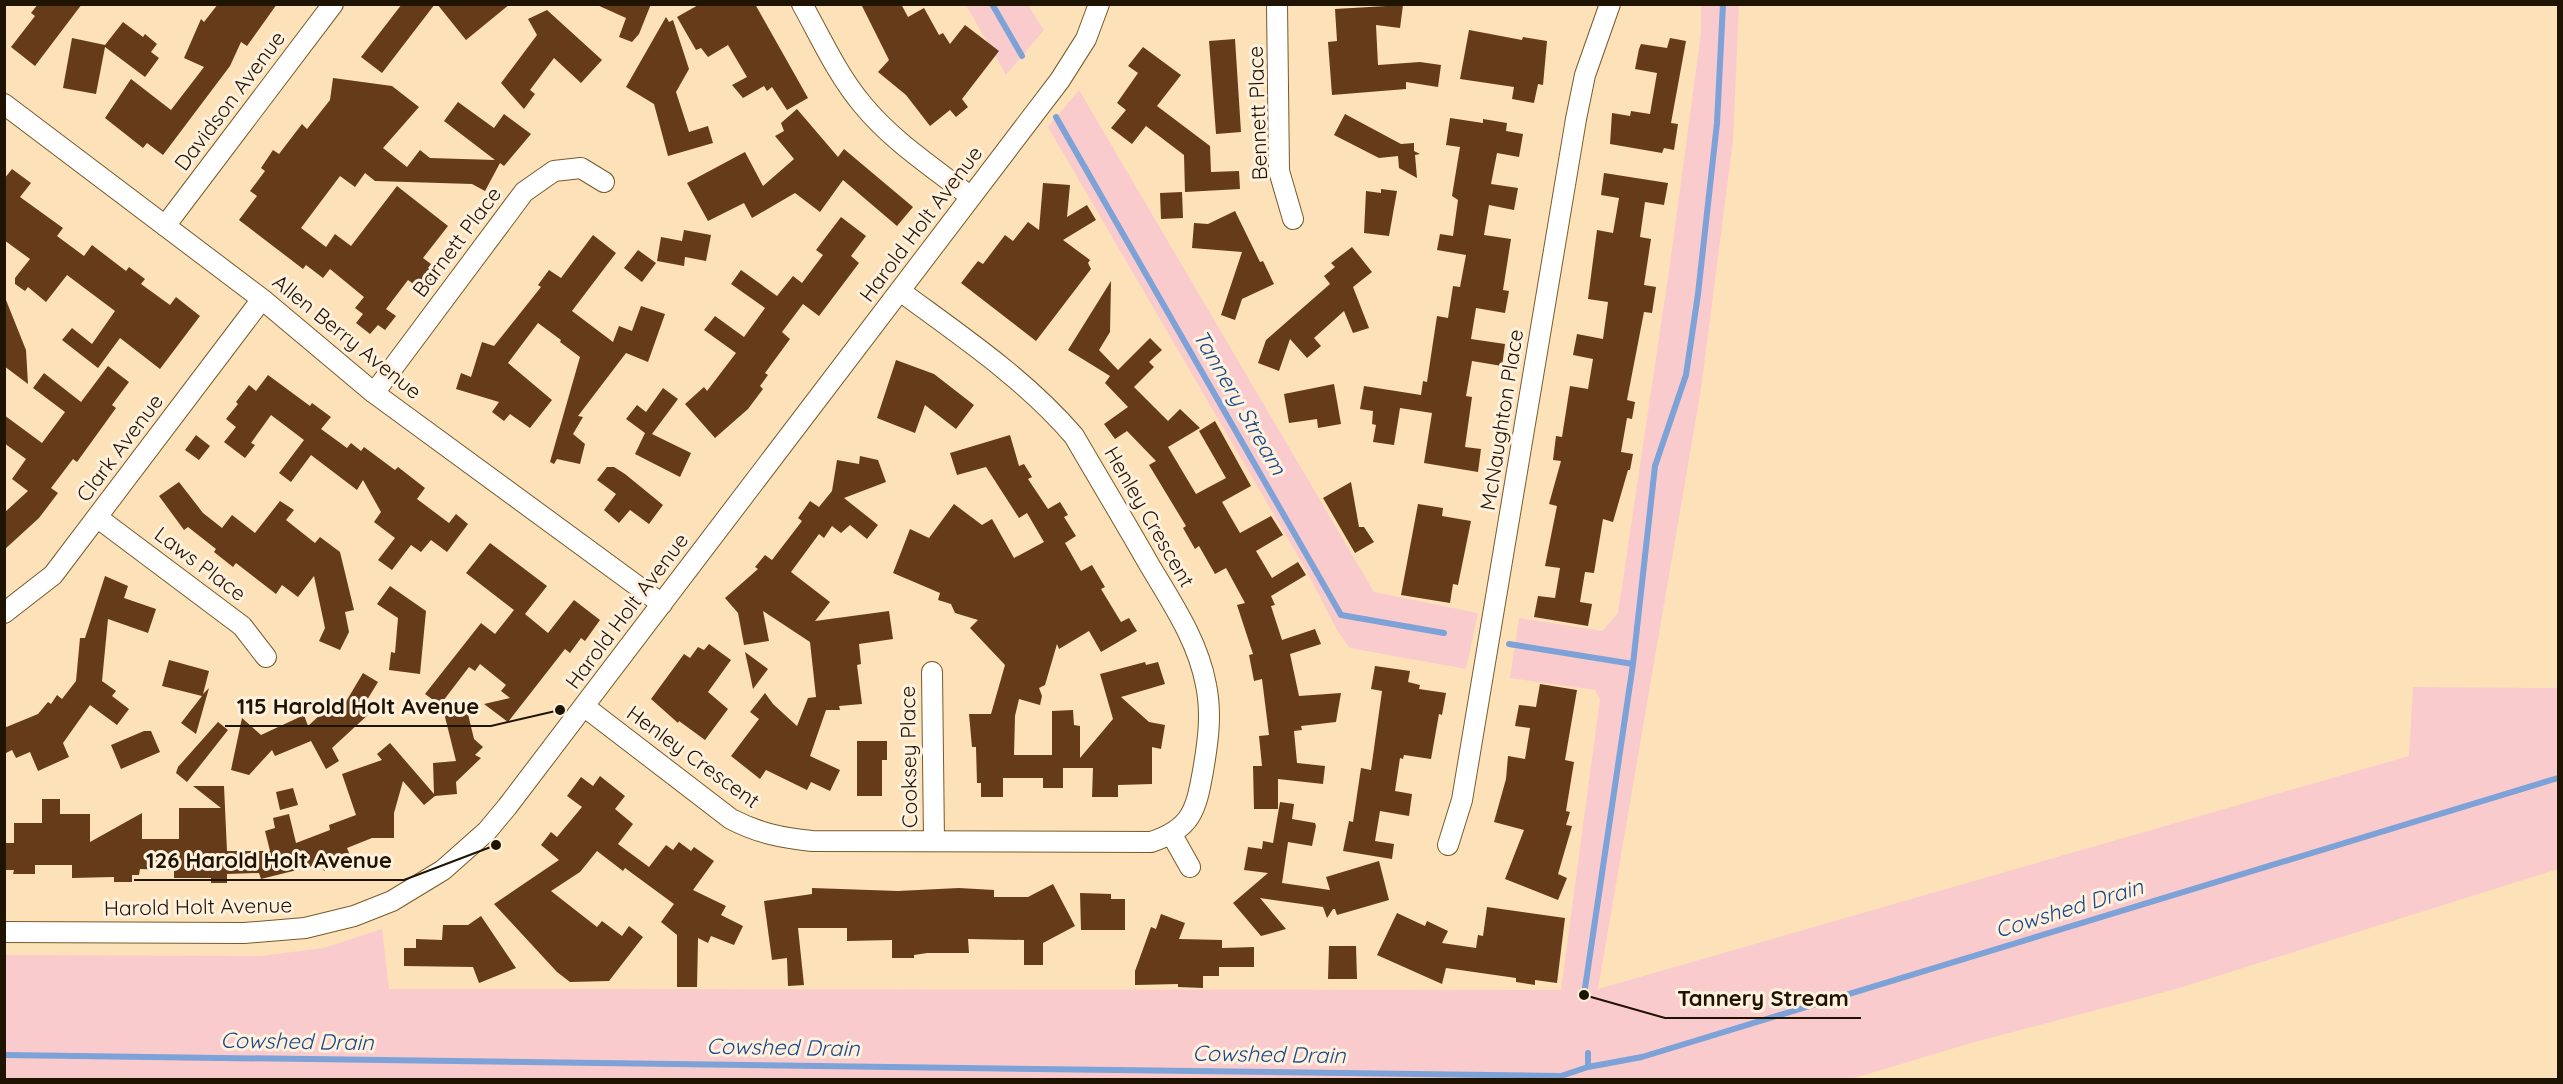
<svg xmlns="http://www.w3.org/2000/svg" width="2563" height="1084" viewBox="0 0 2563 1084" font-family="Quicksand,sans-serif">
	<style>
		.green { fill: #facbcc }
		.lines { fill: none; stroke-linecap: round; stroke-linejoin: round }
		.stream { stroke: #7ca2d7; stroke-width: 6 }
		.building { fill: #653b1a }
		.minor-casing { stroke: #785a2a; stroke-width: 22 }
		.minor { stroke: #fff; stroke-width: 20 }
		.labels { text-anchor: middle; stroke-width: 6; stroke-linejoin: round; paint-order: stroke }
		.street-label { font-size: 21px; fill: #1f1302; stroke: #fff1dd }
		.water-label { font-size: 22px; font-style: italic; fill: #19498a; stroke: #fff1dd }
		.leader { fill: none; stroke: #1f1302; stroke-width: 2 }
		.callout-dot { fill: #1f1302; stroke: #fff1dd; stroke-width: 2 }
		.callout-label { font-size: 22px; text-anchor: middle; font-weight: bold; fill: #1f1302; stroke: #fff1dd; stroke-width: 6; stroke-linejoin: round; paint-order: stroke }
	</style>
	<rect width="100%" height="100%" fill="#fde1b9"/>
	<path class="green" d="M966 5H1028L1044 30 1006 75Z
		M1701 5H1739L1733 140 1701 389 1598 989 2409 756 2413 687 2558 688V869L2176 989 1971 1043 1851 1079H5V955L260 956 324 948 382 929 389 989 1561 990 1600 699 1595 690 1510 678 1519 618 1602 631 1618 613 1670 264 1701 33Z
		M1079 90 1374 592 1478 613 1466 669 1350 648 1338 632 1305 568 1048 127Z"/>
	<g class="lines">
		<path class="stream" d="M992 4 1022 56
			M1056 117 1341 615 1444 633
			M1509 644 1633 664
			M1584 995 1633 664 1655 466 1686 375 1698 294 1717 123 1723 4
			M4 1055 1561 1076 1588 1067 1642 1057 2558 778
			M1588 1067V1053"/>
	</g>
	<path class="building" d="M38 4H82L35 66 11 47 35 16 31 13Z
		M218 4H277L247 46 241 42 230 66 163 155 147 143 143 148 105 118 131 79 171 110 204 67 184 58 201 19 204 22Z
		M402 4H435L382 73 361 57Z
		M437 4H510L466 40Z
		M595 4H651L639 34 632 42 619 37 626 18Z
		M700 4H755L808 98 787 110 772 87 767 91 764 86 743 98 732 85 747 77 728 45 708 57 701 48 696 50 677 17Z
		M861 4H901L908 17 924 8 939 35 943 33 950 44 965 25 999 51 962 99 968 107 956 117 950 110 930 126 906 95 878 72 889 60Z
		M1403 5 1400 28 1376 25 1378 65 1420 62 1441 65 1438 87 1406 82V89L1332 95 1328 42 1337 41 1335 9Z
		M547 10 602 60 581 83 554 58 530 90 535 94 524 109 501 83 537 35 528 19Z
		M666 17 669 22 673 20 689 69 676 92 689 132 708 126 713 143 668 156 654 104 626 87Z
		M123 22 143 37 145 34 157 44 151 52 159 58 145 77 105 47 96 94 63 88 72 38 105 45Z
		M1469 30 1522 40 1523 37 1547 41 1543 85 1538 84 1534 103 1512 99 1514 87 1460 79Z
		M1670 38 1686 41 1671 123 1678 124 1674 150 1664 148 1662 153 1610 144 1612 113 1630 116 1631 111 1650 114 1657 73 1635 69 1639 49 1641 44 1667 48Z
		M1235 39 1241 132 1216 134 1209 41Z
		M1143 47 1181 75 1157 106 1210 146 1211 172 1239 171 1240 189 1185 192 1184 155 1146 126 1132 144 1111 128 1126 110 1117 103 1138 73 1128 66Z
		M333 78 392 86 419 107 383 148 407 167 420 150 430 158 495 160 444 121 458 102 494 128 504 114 531 134 504 166 500 163 485 191 472 184 375 181 365 173 355 187 340 176 301 228 326 247 335 234 351 246 397 186 448 226 423 258 431 264 428 268 436 274 423 291 408 280 386 309 396 316 385 330 378 325 370 334 356 323 363 314 355 308 364 297 330 269 323 278 306 265 303 269 239 220 257 196 250 191 265 171 261 168 273 150 279 154 302 124 307 129 330 100Z
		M797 109 838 157 844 149 913 207 897 226 843 180 820 212 795 193 752 218 744 203 708 221 687 183 745 152 763 186 794 159 775 136 784 131 781 123Z
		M1345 114 1401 144 1414 143V151L1420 154 1415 155 1417 178 1399 168 1398 156 1379 158 1334 135Z
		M1450 118 1483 123V119L1507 123 1506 131 1523 134 1519 157 1497 153 1491 184 1518 188 1514 210 1489 205 1484 235 1511 239 1503 290 1509 291 1505 313 1476 308 1471 339 1505 344 1502 366 1472 361 1466 396 1472 397 1465 447 1481 449 1478 472 1424 463 1432 413 1400 408 1394 445 1373 442 1376 425 1372 424 1373 411 1360 409 1364 386 1421 395 1423 381 1427 382 1437 316 1448 318 1453 286 1460 287 1466 255 1437 250 1440 234 1453 236 1458 200 1452 196 1460 147 1446 145Z
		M12 169 31 183 20 197 63 228 57 236 84 256 92 245 126 271 129 267 145 279 141 284 170 305 176 297 200 316 160 369 120 338 98 368 62 340 72 328 92 344 115 311 67 275 46 302 28 287 25 291 15 284V278L30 259 4 240V179Z
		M1604 173 1668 183 1664 205 1645 202 1640 237 1651 239 1644 285 1656 287 1652 313 1644 312 1627 400 1635 402 1632 419 1627 418 1621 452 1633 454 1630 470H1628L1613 522 1603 519 1594 573 1585 572 1580 602 1592 604 1588 626 1534 617 1538 596 1555 598 1560 568 1545 566 1557 506 1549 504 1561 461 1553 460 1556 436 1562 437 1570 386 1588 389 1593 359 1573 355 1577 334 1603 339 1608 302 1588 299 1597 230 1613 233 1619 198 1601 195Z
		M1043 183 1070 185 1067 217 1087 205 1096 220 1063 240 1090 260 1088 263 1091 269 1036 341 961 283 978 261 983 264 1005 235 1013 241 1028 222 1039 230Z
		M1381 189 1397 191 1389 236 1364 233 1366 191 1381 193Z
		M1182 192 1183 218 1161 219 1160 193Z
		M1235 211 1260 262 1263 261 1274 284 1242 299 1235 320 1221 315 1242 252 1192 248 1194 223 1208 224Z
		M841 217 866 236 851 256 859 263 819 316 803 304 782 332 790 339 765 373 768 375 760 386 763 389 748 409 715 438 685 404 704 387 707 391 736 353 704 330 715 316 744 337 765 308 731 284 741 270 777 296 793 276 802 283 823 255 816 250Z
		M684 230 711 235 706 261 685 257 684 266 657 261 661 237 682 241Z
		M593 235 616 253 572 311 613 342 619 326 632 331 641 306 665 314 648 362 626 353 578 416 583 417 573 434 585 444 580 464 557 459 554 464 550 462 580 357 560 342 561 340 538 323 508 363 552 400 530 428 510 414 504 421 492 412 499 402 456 389 461 373 471 377 482 342 494 346 541 287 538 285 549 270 561 278Z
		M1352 247 1372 272 1353 287 1369 328 1353 333 1344 311 1314 338 1321 346 1307 358 1290 339 1279 371 1258 363 1266 340 1330 284 1324 276 1335 267 1331 263Z
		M638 250 656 263 642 282 624 268Z
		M1111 281 1110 332 1099 350 1118 370 1150 338 1162 350 1149 362 1154 367 1134 387 1168 421 1180 409 1200 428 1168 447 1196 494 1226 478 1199 431 1215 421 1251 486 1222 502 1240 533 1271 516 1283 535 1256 551 1272 578 1298 562 1306 575 1271 596 1275 605 1271 606 1282 640 1315 629 1321 644 1290 654 1299 696 1341 693 1336 722 1301 726 1302 730 1294 731 1297 763 1325 766 1323 784 1278 779V809H1254L1253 766H1262L1259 736 1269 735 1262 679 1254 681 1249 655 1253 654 1237 605 1245 603 1226 568 1215 574 1199 546 1195 549 1183 528 1186 526 1149 465 1156 461 1127 431 1115 439 1104 424 1128 407 1105 383 1110 376 1068 350Z
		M4 295 26 350 28 384 4 366Z
		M896 360 934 374 974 405 956 429 925 405 915 433 877 418Z
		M108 366 129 382 112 405 116 408 77 462 73 459 51 488 58 493 39 518 4 550V513L28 491 12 479 26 459 4 443V415L42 443 65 412 33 388 44 373 81 402Z
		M268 375 310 406 312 403 331 417 321 429 347 448 351 443 361 451 364 447 395 470 398 467 425 488 417 499 449 523 456 514 468 524 447 552 431 540 421 552 411 545 392 570 378 560 395 538 374 522 381 512 363 480 357 490 311 455 291 482 279 473 304 440 271 415 251 443 255 445 245 458 224 442 236 427 226 419 238 404 236 402 249 385 256 391Z
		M1334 384 1341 424 1318 428 1317 419 1289 423 1284 394Z
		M663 388 678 399 652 434 691 453 680 477 635 454 645 433 626 419 637 405 646 412Z
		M196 435 210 446 199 460 185 450Z
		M1010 435 1019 466 1024 464 1032 477 1028 479 1048 509 1060 502 1068 515 1064 517 1076 536 1065 543 1081 571 1092 565 1105 587 1101 589 1121 622 1129 618 1137 631 1101 652 1089 631 1059 649 1057 644 1045 685 1039 688 1042 696 1040 705 1019 699 1015 716 1014 755H1052V711L1073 710 1074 725 1080 726V758L1113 719 1100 674 1145 662 1146 665 1158 662 1165 684 1121 697 1149 722 1165 725 1161 749 1152 747V784L1118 785V797H1092L1093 768H1063V788H1043V778H1003V797H981V783H977L976 747H972L969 714H991L1005 665 970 628 978 620 955 613 951 604 938 600 940 593 893 573 910 529 929 538 954 504 982 525 992 519 1014 558 1044 542 1027 513 1019 518 986 467 957 475 950 453Z
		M860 456 878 460 886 482 844 498 878 525 867 539 850 525 841 533 832 526 824 538 819 534 791 572 830 602 815 621 889 611 893 639 859 644 861 664 857 665 862 704 839 706 840 710H826L810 756 840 770 830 791 811 782 807 790 766 770 760 779 731 756 759 719 750 712 765 693 773 704 797 726 808 698 816 697 810 642 763 611 769 641 744 645 738 613 725 598 758 569 755 567 765 555 772 560 802 521 798 518 810 501 819 507 832 491 837 460 859 464Z
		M607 467H614L625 474 663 505 649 524 630 510 619 523 604 510 616 494 597 480Z
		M179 482 203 513 222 528 232 515 255 533 280 501 294 510 286 520 315 543 320 537 340 552 354 610 345 612 349 632 340 650 319 641 325 628 314 576 298 597 282 585 276 594 236 563 233 567 214 552 216 549 188 527 184 530 159 496Z
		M1351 482 1359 527H1364L1374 542 1355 553 1323 498Z
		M1418 504 1443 508 1442 516 1471 521 1458 585 1453 584 1450 603 1401 595Z
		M490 543 547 586 525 614 548 633 574 600 600 620 585 641 581 638 570 653 565 649 508 722 484 704 510 698 501 691 506 685 480 664 475 671 469 667 440 705 425 694 481 623 495 634 514 610 466 573Z
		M105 576 128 586 124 598 156 609 148 633 108 619 102 681 116 691 112 696 129 709 117 725 90 705 63 743 69 757 38 771 30 752 16 758 12 750 4 754V728L38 714 48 702 51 704 57 695 62 699 76 681 80 638H85Z
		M390 586 426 611 420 674 389 670 391 652 395 653 398 618 377 604Z
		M709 644 731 660 708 692 728 709 705 740 679 721 678 723 651 699 684 654 690 658 698 647 704 650Z
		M745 652 768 669 753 689Z
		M169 660 209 671 203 694 209 688 196 734 181 723 202 696 162 686Z
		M1375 666 1410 671 1408 682 1420 685 1419 689 1446 693 1442 715 1439 714 1431 759 1404 755 1403 759 1400 758 1395 791 1412 794 1409 816 1380 811 1375 841 1394 844 1392 859 1343 851 1349 821 1353 822 1361 768 1371 770 1382 691 1371 689Z
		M363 673 378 682 364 705 370 713 332 748 339 761 326 769 311 741 275 756 272 750 249 775 231 770 242 718 261 735 304 715 308 726 334 702 341 710Z
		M1540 684 1577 690 1565 760 1574 762 1566 811 1570 812 1566 825 1572 826 1558 874 1567 878 1558 900 1505 879 1524 830 1494 822 1506 779 1508 756 1525 759 1530 728 1515 726 1519 705 1536 707Z
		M460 710H467L474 739 483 747 475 755 481 758 456 782 457 794 435 796 424 805 403 781 394 813V838H372L347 848 352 860 324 871 321 864 261 879 259 873 227 874V883H211V878H174V870L140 869 139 875H132V882H114V877L72 878V865H35V874H13L14 870H4V843H14V823H42V799H60V814H90V842L142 813V839H179V808H221L193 786H224L227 851H270L265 831 275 828 273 818 289 814 296 843 330 830 329 825 356 815 342 774 382 760 377 754 390 743 434 794 433 763 456 761 444 713Z
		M218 722 228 730 187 782 176 773 178 767Z
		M144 731H151L160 752 121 769 111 745Z
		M857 741H887V760H882V796H857Z
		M600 776 625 796 615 809 633 824 618 844 649 867 666 845 673 850 679 842 691 851 694 847 714 861 693 890 726 906 721 915 743 926 734 945 711 936 708 943 698 938 697 987H677V935L661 922 674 904 625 868 623 871 597 851 580 872 551 891 597 927 602 921 622 936 629 926 643 937 609 981 570 982 557 972 494 904 559 860 541 845 551 832 557 837 582 807 567 796 581 777 593 786Z
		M293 788 298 805 280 810 276 792Z
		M1280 802 1294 804 1292 819 1315 823 1316 826 1312 846 1288 842 1282 883 1330 890 1326 877 1379 861 1389 900 1337 915 1335 909H1333L1327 918 1323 907 1260 898 1286 929 1261 936 1233 903 1268 873 1244 870 1248 847 1262 849 1263 841 1273 843Z
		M1053 884 1075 926 1043 943V965H1024V940L968 939 969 953H927L914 955V958H892V940L847 941V928H798L804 985 788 986 787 958 772 960 764 901 812 894V888L898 891 959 888 994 890V897H1028Z
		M1080 893 1111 894V899H1125V930H1081Z
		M1487 907 1565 918 1557 983 1535 980V985L1516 982V978L1446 968 1442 984 1377 955 1397 913 1425 926 1427 921 1448 931 1442 943 1476 948 1478 935 1483 936Z
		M1161 914 1185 923 1179 939 1222 940V948L1254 947V967H1219V976H1203V988L1178 987V984L1135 985V971L1151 927 1156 929Z
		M481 916 516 968 479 983 473 967 404 966V948H416V939L442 940 443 925H468Z
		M1329 946H1356L1357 979H1328Z"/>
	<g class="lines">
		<defs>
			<path id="minor" d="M802 4C821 38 837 74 862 104 892 141 934 168 971 197
				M1277 4 1279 171 1293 219
				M4 104 262 299 374 393 662 604
				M165 226 333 4
				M374 393 524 192 554 171 581 168 604 182
				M98 518 242 626 266 657
				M4 613 53 575 262 299
				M932 672 934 841
				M585 707 731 819C758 833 782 838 812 841L1151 842C1191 829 1196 811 1203 771 1208 742 1212 714 1206 685 1198 641 1172 603 1150 566 1125 522 1099 479 1074 436 1024 378 961 336 900 291
				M1172 835 1190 867
				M1448 845 1462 800 1576 119 1585 75 1610 4
				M4 932 244 933 305 928 354 916 392 901 443 870 487 831 507 807 1060 80 1086 39 1099 4"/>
		</defs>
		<use href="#minor" class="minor-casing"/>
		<use href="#minor" class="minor"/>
	</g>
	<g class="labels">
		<g class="street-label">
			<text transform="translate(230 101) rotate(-53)" y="7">Davidson Avenue</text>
			<text transform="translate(1258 113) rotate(-92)" y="7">Bennett Place</text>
			<text transform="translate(921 224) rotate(-53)" y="7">Harold Holt Avenue</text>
			<text transform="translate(457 242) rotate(-53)" y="7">Barnett Place</text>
			<text transform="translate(347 337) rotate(39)" y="7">Allen Berry Avenue</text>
			<text transform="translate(1502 420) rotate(-81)" y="7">McNaughton Place</text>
			<text transform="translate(120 448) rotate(-53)" y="7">Clark Avenue</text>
			<text transform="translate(1149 517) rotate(60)" y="7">Henley Crescent</text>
			<text transform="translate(200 564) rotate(37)" y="7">Laws Place</text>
			<text transform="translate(627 611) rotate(-53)" y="7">Harold Holt Avenue</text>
			<text transform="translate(693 757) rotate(36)" y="7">Henley Crescent</text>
			<text transform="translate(909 757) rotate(-91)" y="7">Cooksey Place</text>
			<text transform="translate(198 907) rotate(-1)" y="7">Harold Holt Avenue</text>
		</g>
		<g class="water-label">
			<text transform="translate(1240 402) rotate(60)" y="8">Tannery Stream</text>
			<text transform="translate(2069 908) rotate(-17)" y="8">Cowshed Drain</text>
			<text transform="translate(297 1041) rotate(1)" y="8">Cowshed Drain</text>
			<text transform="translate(783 1047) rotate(1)" y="8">Cowshed Drain</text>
			<text transform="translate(1269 1054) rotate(1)" y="8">Cowshed Drain</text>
		</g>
	</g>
	<path class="leader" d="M560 710L491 726H225M496 845L404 880H134M1584 995L1665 1018H1861"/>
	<g class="callout-dot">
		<circle cx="560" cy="710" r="6"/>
		<circle cx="496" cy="845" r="6"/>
		<circle cx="1584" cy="995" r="6"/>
	</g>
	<g class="callout-label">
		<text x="358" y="714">115 Harold Holt Avenue</text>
		<text x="269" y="868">126 Harold Holt Avenue</text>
		<text x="1763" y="1006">Tannery Stream</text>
	</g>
	<rect width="2563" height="1084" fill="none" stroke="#1f1302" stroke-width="12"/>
</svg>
